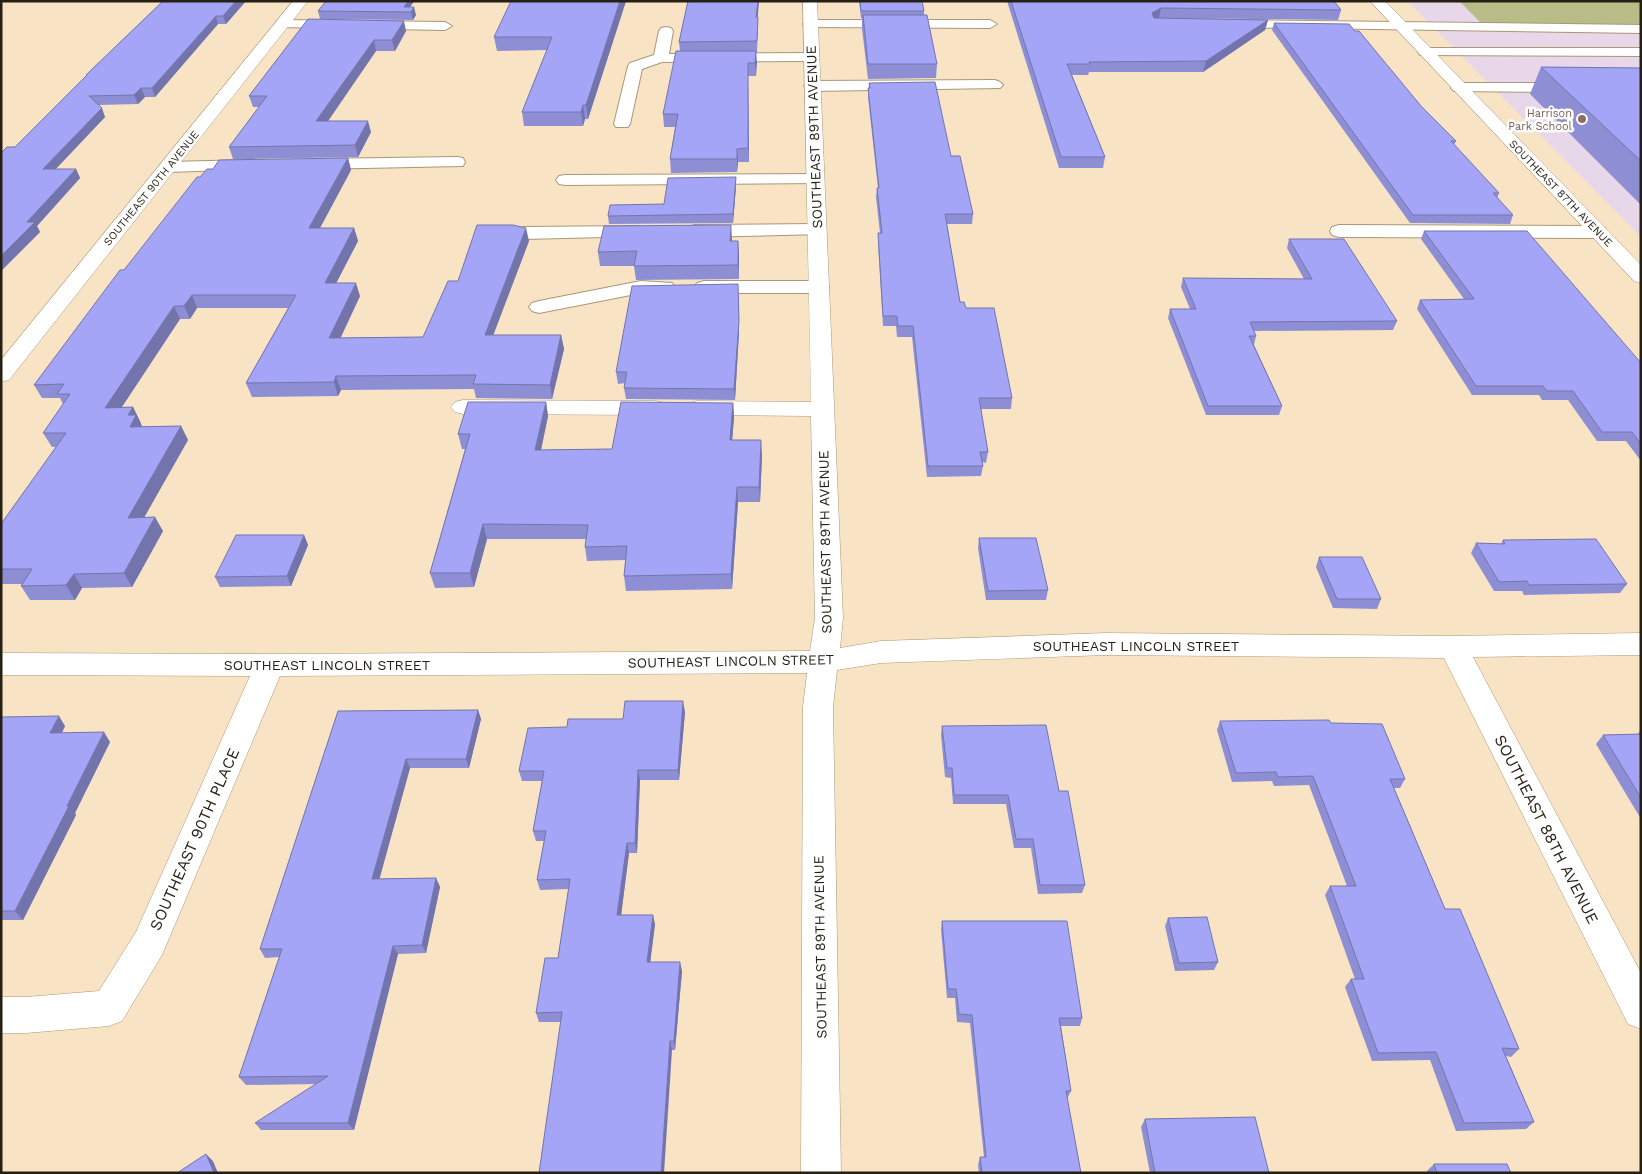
<svg xmlns="http://www.w3.org/2000/svg" width="1642" height="1174" viewBox="0 0 1642 1174" font-family="'Work Sans',sans-serif">
	<style>
		.education { fill: #e8d7e9 }
		.green { fill: #b8bd88 }
		.lines { fill: none; stroke-linecap: round; stroke-linejoin: round }
		.lane-casing { stroke: #aa9779; stroke-width: 2 }
		.street-casing { stroke: #aa9779; stroke-width: 1 }
		.lane { fill: #fff; fill-rule: evenodd }
		.street { fill: #fff; fill-rule: evenodd }
		.wall { fill: #8e8ed4 }
		.shaded-wall { fill: #7474ad }
		.building { fill: #a5a5f7; stroke: #7474ad }
		.education-dot { fill: #8d6e63; stroke: #fff; stroke-width: 2 }
		.labels { text-anchor: middle; stroke-width: 5; stroke-linejoin: round; paint-order: stroke }
		.far-education-label { font-size: 11px; fill: #785e54; stroke: #fff; text-anchor: end }
		.far-street-label { font-size: 11px; fill: #261f13; stroke: #fff }
		.street-label { font-size: 14px; fill: #261f13; stroke: #fff }
		.near-street-label { font-size: 16px; fill: #261f13; stroke: #fff }
	</style>
	<rect width="100%" height="100%" fill="#f8e4c4"/>
	<path class="education" d="M1407 1H1641V237Z"/>
	<path class="green" d="M1459 1H1641V26L1483 25Z"/>
	<g class="lines">
		<defs>
			<path id="lane" d="M282 20 445 22 452 26 445 30 277 27 275 24 277 21Z
				M810 20H990L997 24 990 28 805 27 803 24Z
				M1232 20 1641 25V33L1227 27 1225 24Z
				M666 27 671 28 673 31 669 54 811 53 816 54 818 57 816 60 811 61 662 62 642 69 630 124 628 127H616L614 124 628 66 630 63 654 55 659 31 661 28Z
				M1425 48H1641V56L1420 55 1418 52 1420 49Z
				M995 80 1000 82 1003 85 1000 88 812 91 807 89 804 86 807 83 812 81Z
				M1459 83H1641V93L1454 91 1451 88 1454 85Z
				M457 157 463 158 465 162 463 166 314 169 308 168 305 164 308 160 314 159Z
				M250 160 256 161 259 165 256 169 168 172 162 171 159 167 162 163 168 162Z
				M815 174 821 175 824 179 821 183 565 185 559 184 556 180 559 176 565 175Z
				M817 224 824 226 826 230 824 234 695 237 688 235 686 231 688 227 695 225Z
				M1339 225 1598 226 1605 228 1607 232 1605 236 1598 238 1339 237 1332 235 1330 231 1332 227Z
				M638 226 645 228 647 232 645 236 524 239 517 237 515 233 517 229 524 227Z
				M641 281 672 283 675 287 672 291 641 293 539 313 532 311 529 307 532 303 539 301Z
				M704 281H819L826 283 829 287 826 291 819 293H704L697 291 694 287 697 283Z"/>
			<path id="street" d="M293 1H308L9 380 1 382V360Z
				M803 1H817L843 618 840 648 881 641 1106 633 1453 636 1641 633V655L1473 657 1641 973V1029L1628 1024 1444 658 1106 655 881 663 837 670 833 707 841 1173H801L803 707 807 673 280 676 162 955 122 1021 109 1026 26 1033H1V997H26L99 991 136 932 250 676 1 675V653L270 654 810 651 815 618 811 416 697 415 689 413 685 408 689 403 697 401 811 402Z
				M1370 1H1385L1641 265V283L1634 281Z
				M463 400 656 401 664 403 668 408 664 413 656 415 463 414 455 412 451 407 455 402Z"/>
		</defs>
		<use href="#lane" class="lane-casing"/>
		<use href="#street" class="street-casing"/>
		<use href="#lane" class="lane"/>
		<use href="#street" class="street"/>
	</g>
	<path class="wall" d="M163 1H246L226 24H218L155 97H145L138 104 98 105 105 117 56 169H76L80 178 37 226 40 232 1 271 15 147 86 76V75Z
		M326 1H414L410 7 416 15 413 20 320 19 318 11Z
		M626 1 588 119H585L583 126H524L522 112 547 50 497 51 494 37Z
		M688 1H759L757 17 758 27 757 52H756V76H748L749 162H738L737 172 671 173 670 159 675 127H664L663 114 680 51 679 42Z
		M859 1H922L924 11V15L937 64 936 78 868 79 862 29V18H861Z
		M1007 1H1334L1341 10 1338 20 1183 18 1268 20 1265 30 1203 72H1089L1088 75H1072L1105 157 1103 168H1059Z
		M308 19 406 31 395 51H376L327 121 371 132 358 157 233 159 229 147 259 107H253L249 96Z
		M1274 23 1355 31 1421 106 1456 141 1454 145 1499 193 1497 198 1513 215 1510 224 1410 223 1272 30Z
		M1541 67 1641 68V205L1530 94Z
		M869 83 951 156 973 214 972 224H947L960 302 966 308 1012 398 1011 409H981L988 452 986 463 982 462 983 466 981 476 927 477 912 337H897L896 326H883L878 243V233H880L876 197 877 188H878L868 97Z
		M348 158 351 170 320 228H354L358 241 336 283 360 296 340 338 423 337 458 281 529 241 493 335H561L564 349 552 399 476 398 474 389 341 390 338 396 252 397 246 383 288 308H197L190 319H180L121 408 133 407 142 427 181 426 188 440 144 517 163 531 132 587 82 588 75 600H30L21 586 22 584H1V524L56 447H52L43 433 63 404 60 398H42L34 385 124 270 200 177 213 169Z
		M736 177V186L733 223 609 224 608 216 664 204Z
		M1424 231 1641 363V461L1626 441H1597L1568 400H1542L1539 395H1472L1417 309 1420 300 1464 299 1421 239Z
		M1289 239 1397 321 1393 330 1254 331 1256 336 1254 345 1282 406 1279 415H1206L1168 318 1170 309H1190L1181 287 1183 278 1304 279 1287 248Z
		M732 241H738L739 279 636 280 634 266H600L598 252Z
		M739 295V332L735 400 626 399 624 388 625 383 618 384 616 372Z
		M546 402 548 416 541 450 612 449 733 403 734 417 732 440 762 455 760 502H738L732 589 626 591 624 576 626 560 587 561 585 547 586 539H487L474 587 435 588 430 573 465 449H462L458 434Z
		M304 535 308 545 291 586 220 587 215 577Z
		M979 538 1048 590 1046 600H986L978 548Z
		M1503 540 1627 584 1620 593 1524 595 1522 591H1494L1471 553 1476 543 1501 544Z
		M1319 557 1381 599 1377 609 1333 608 1316 567Z
		M478 710 481 719 469 768H410L379 879 436 878 440 887 426 953 398 954 354 1130H261L255 1123 316 1084 246 1085 239 1077 279 957 265 958 260 949 338 711Z
		M685 712 679 780H640L637 853H629L621 915 655 924 650 962 682 971 675 1050H672L561 1022H539L536 1013 558 958 569 889 540 890 537 880 544 841H536L533 831 542 781H522L519 771 567 727Z
		M1 717 65 726 62 733 110 742 75 813 76 815 23 920H1Z
		M1220 721 1331 723 1405 779 1400 788H1394L1445 909 1519 1049 1511 1057 1506 1056 1534 1122 1526 1129 1456 1131 1430 1060 1372 1061 1345 987 1351 979H1355L1325 895 1330 886H1347L1309 785 1274 786 1272 781 1232 782 1217 730Z
		M942 726 1059 791 1085 885 1082 893 1038 894 1031 848H1014L1006 804H953L951 778 945 777 941 735Z
		M1641 730V819L1596 744 1603 735 1638 734Z
		M1168 918 1218 962 1214 970 1175 971 1165 926Z
		M942 921 1082 1018 1080 1026H1061L1071 1091 1067 1099 1081 1173H979L978 1165 980 1157H984L970 1023 957 1022 955 998H947L941 930Z
		M1145 1119 1269 1173H1150L1141 1127Z
		M1434 1164 1511 1173H1428L1427 1171Z"/>
	<path class="shaded-wall" d="M236 1H246L226 24 223 16Z
		M408 1H414L407 12 404 7Z
		M620 1H626L588 119 586 105Z
		M758 1H759L757 27 756 17Z
		M414 7 416 15 413 20 411 12Z
		M1161 8 1159 18 1150 24 1152 13Z
		M216 16 218 24 155 97 152 88Z
		M1268 20 1265 30 1203 72 1206 61Z
		M404 21 406 31 395 51 392 40Z
		M374 40 376 51 320 133 316 121Z
		M756 51 757 63 756 76 755 63Z
		M748 63V76L749 162 748 148Z
		M141 88 145 97 138 104 134 95Z
		M583 105 585 119 583 126 581 112Z
		M102 108 105 117 47 178 43 169Z
		M368 121 371 132 358 157 355 145Z
		M737 149 738 162 737 172Z
		M348 158 351 170 313 241 309 228Z
		M76 169 80 178 37 226 40 232 1 271V256L27 222Z
		M736 177V186L733 223V214Z
		M731 225 732 239 731 255 730 241Z
		M354 228 358 241 329 297 325 283Z
		M526 228 529 241 488 349 485 335Z
		M738 241 739 255V279L738 265Z
		M356 283 360 296 334 352 329 338Z
		M738 284 739 332 735 400 734 389Z
		M192 295 197 308 190 319 184 306Z
		M174 306 180 319 112 422 105 408Z
		M561 335 564 349 552 399 550 385Z
		M336 376 341 390 338 396 334 382Z
		M546 402 548 416 538 464 535 450Z
		M733 403 734 417 731 455 730 440Z
		M133 407 140 421 143 429 130 427 128 415Z
		M181 426 188 440 136 532 128 518Z
		M761 440 762 455 760 502 759 487Z
		M737 487 738 502 732 589 731 574Z
		M155 517 163 531 132 587 124 573Z
		M483 524 487 539 474 587 470 573Z
		M304 535 308 545 291 586 287 576Z
		M74 574 82 588 75 600 66 585Z
		M683 701 685 712 679 780 678 770Z
		M478 710 481 719 469 768 466 759Z
		M59 716 65 726 57 742 50 733Z
		M104 732 110 742 75 813 76 815 23 920 15 911 67 806Z
		M406 759 410 768 377 888 372 879Z
		M638 770 640 780 637 853 635 843Z
		M627 843 629 853 620 924 617 915Z
		M436 878 440 887 426 953 422 945Z
		M653 915 655 924 649 972 647 962Z
		M393 946 398 954 354 1130 348 1123Z
		M680 962 682 971 675 1050 674 1041Z
		M670 1041 672 1050 664 1173H661Z
		M206 1154 213 1161 218 1173H214Z"/>
	<path class="building" d="M163 1H236L223 16H216L152 88H141L134 95 89 96 102 108 43 169H76L27 222H35L1 256V153L7 147H15L87 75H86Z
		M326 1H408L404 7H414L411 12 318 11Z
		M511 1H620L586 105H583L581 112H522L552 37H494Z
		M688 1H758L756 17H758L757 41 679 42Z
		M860 1H922L924 11H861Z
		M1011 1H1334L1341 10 1161 8 1152 13 1154 18 1268 20 1206 61 1089 62 1090 64H1067L1105 157H1061Z
		M863 15H927L937 64H868Z
		M308 19 404 21 392 40H374L316 121H368L355 145 229 147 267 96H249Z
		M1274 23 1349 24 1355 31H1359L1421 106 1456 141H1451L1499 193H1493L1513 215H1413Z
		M676 51H756L755 63H748V148L737 149V159H670L678 114H663Z
		M1541 67 1641 68V161Z
		M935 82 951 156H960L973 214H945L960 302H964L966 308H994L1012 398H979L988 452H980L983 466H928L913 326H898L897 316H883L878 233H882L877 188H879L868 88H870L869 83Z
		M348 158 309 228H354L325 283H356L329 338 423 337 448 281H458L477 225H513L526 228 485 335H561L550 385 473 384 476 375 336 376 334 382 246 383 296 295H192L184 306H174L105 408 133 407 128 415H136L130 427 181 426 128 518 155 517 124 573 74 574 66 585 21 586 32 569H1V524L66 433H43L70 394H57L64 384 34 385 120 270H124L197 177H200L207 169H213L219 160Z
		M736 177 733 214 608 216 610 205 664 204 668 178Z
		M731 225 730 241H738V265L634 266 637 251 598 252 604 226Z
		M1424 231H1527L1641 363V444L1632 432H1602L1573 391H1547L1543 386H1476L1420 300 1474 299Z
		M1289 239H1344L1397 321 1250 322 1256 336H1249L1282 406H1208L1170 309H1196L1183 278 1312 279Z
		M738 284 739 321 734 389 624 388 627 372H616L632 286Z
		M468 402H546L535 450 612 449 621 402 733 403 730 440H761L759 487H737L731 574 624 576 627 546 585 547 588 525 483 524 470 573H430L470 434H458Z
		M236 535H304L287 576 215 577Z
		M979 538H1036L1048 590 988 591Z
		M1596 539 1627 584 1529 585 1527 581 1499 582 1476 543 1505 544 1503 540Z
		M1319 557H1362L1381 599H1337Z
		M625 701H683L678 770H638L635 843H627L617 915H653L647 962H680L674 1041H670L661 1173H539L562 1012 536 1013 545 958H558L570 879 537 880 546 831H533L544 771H519L528 728 567 727 568 719H623Z
		M478 710 466 759H406L372 879 436 878 422 945 393 946 348 1123H255L328 1076 239 1077 282 949H260L338 711Z
		M59 716 50 733 104 732 67 806H69L15 911H1V717Z
		M1329 720 1331 723 1382 724 1405 779H1390L1445 909H1460L1519 1049 1502 1048 1534 1122 1464 1123 1436 1052 1378 1053 1351 979H1364L1330 886H1356L1313 776 1278 777 1276 772 1236 773 1220 721Z
		M1046 725 1059 791H1068L1085 885H1040L1033 839H1016L1008 795H954L952 768H947L942 726Z
		M1641 734V798L1603 735Z
		M1207 917 1218 962 1179 963 1168 918Z
		M942 921H1067L1082 1018H1059L1071 1091H1066L1081 1173H982L980 1157H986L972 1015 959 1014 956 989H948Z
		M1255 1117 1269 1173H1155L1145 1119Z
		M206 1154 214 1173H177Z
		M1434 1164H1507L1511 1173H1437Z"/>
	<circle class="education-dot" cx="1582" cy="119" r="5"/>
	<g class="labels">
		<g class="far-education-label">
			<text x="1572" y="117">Harrison<tspan x="1572" dy="13">Park School</tspan></text>
		</g>
		<g class="far-street-label">
			<text transform="translate(151 188) rotate(-51)" y="4">SOUTHEAST 90TH AVENUE</text>
			<text transform="translate(1561 193) rotate(46)" y="4">SOUTHEAST 87TH AVENUE</text>
		</g>
		<g class="street-label">
			<text transform="translate(814 137) rotate(-92)" y="5">SOUTHEAST 89TH AVENUE</text>
			<text transform="translate(825 542) rotate(-91)" y="5">SOUTHEAST 89TH AVENUE</text>
			<text x="1136" y="651">SOUTHEAST LINCOLN STREET</text>
			<text transform="translate(731 661) rotate(-1)" y="5">SOUTHEAST LINCOLN STREET</text>
			<text x="327" y="670">SOUTHEAST LINCOLN STREET</text>
			<text transform="translate(820 947) rotate(-91)" y="5">SOUTHEAST 89TH AVENUE</text>
		</g>
		<g class="near-street-label">
			<text transform="translate(1547 829) rotate(63)" y="6">SOUTHEAST 88TH AVENUE</text>
			<text transform="translate(194 839) rotate(-66)" y="6">SOUTHEAST 90TH PLACE</text>
		</g>
	</g>
	<rect width="1642" height="1174" fill="none" stroke="#261f13" stroke-width="5"/>
</svg>
